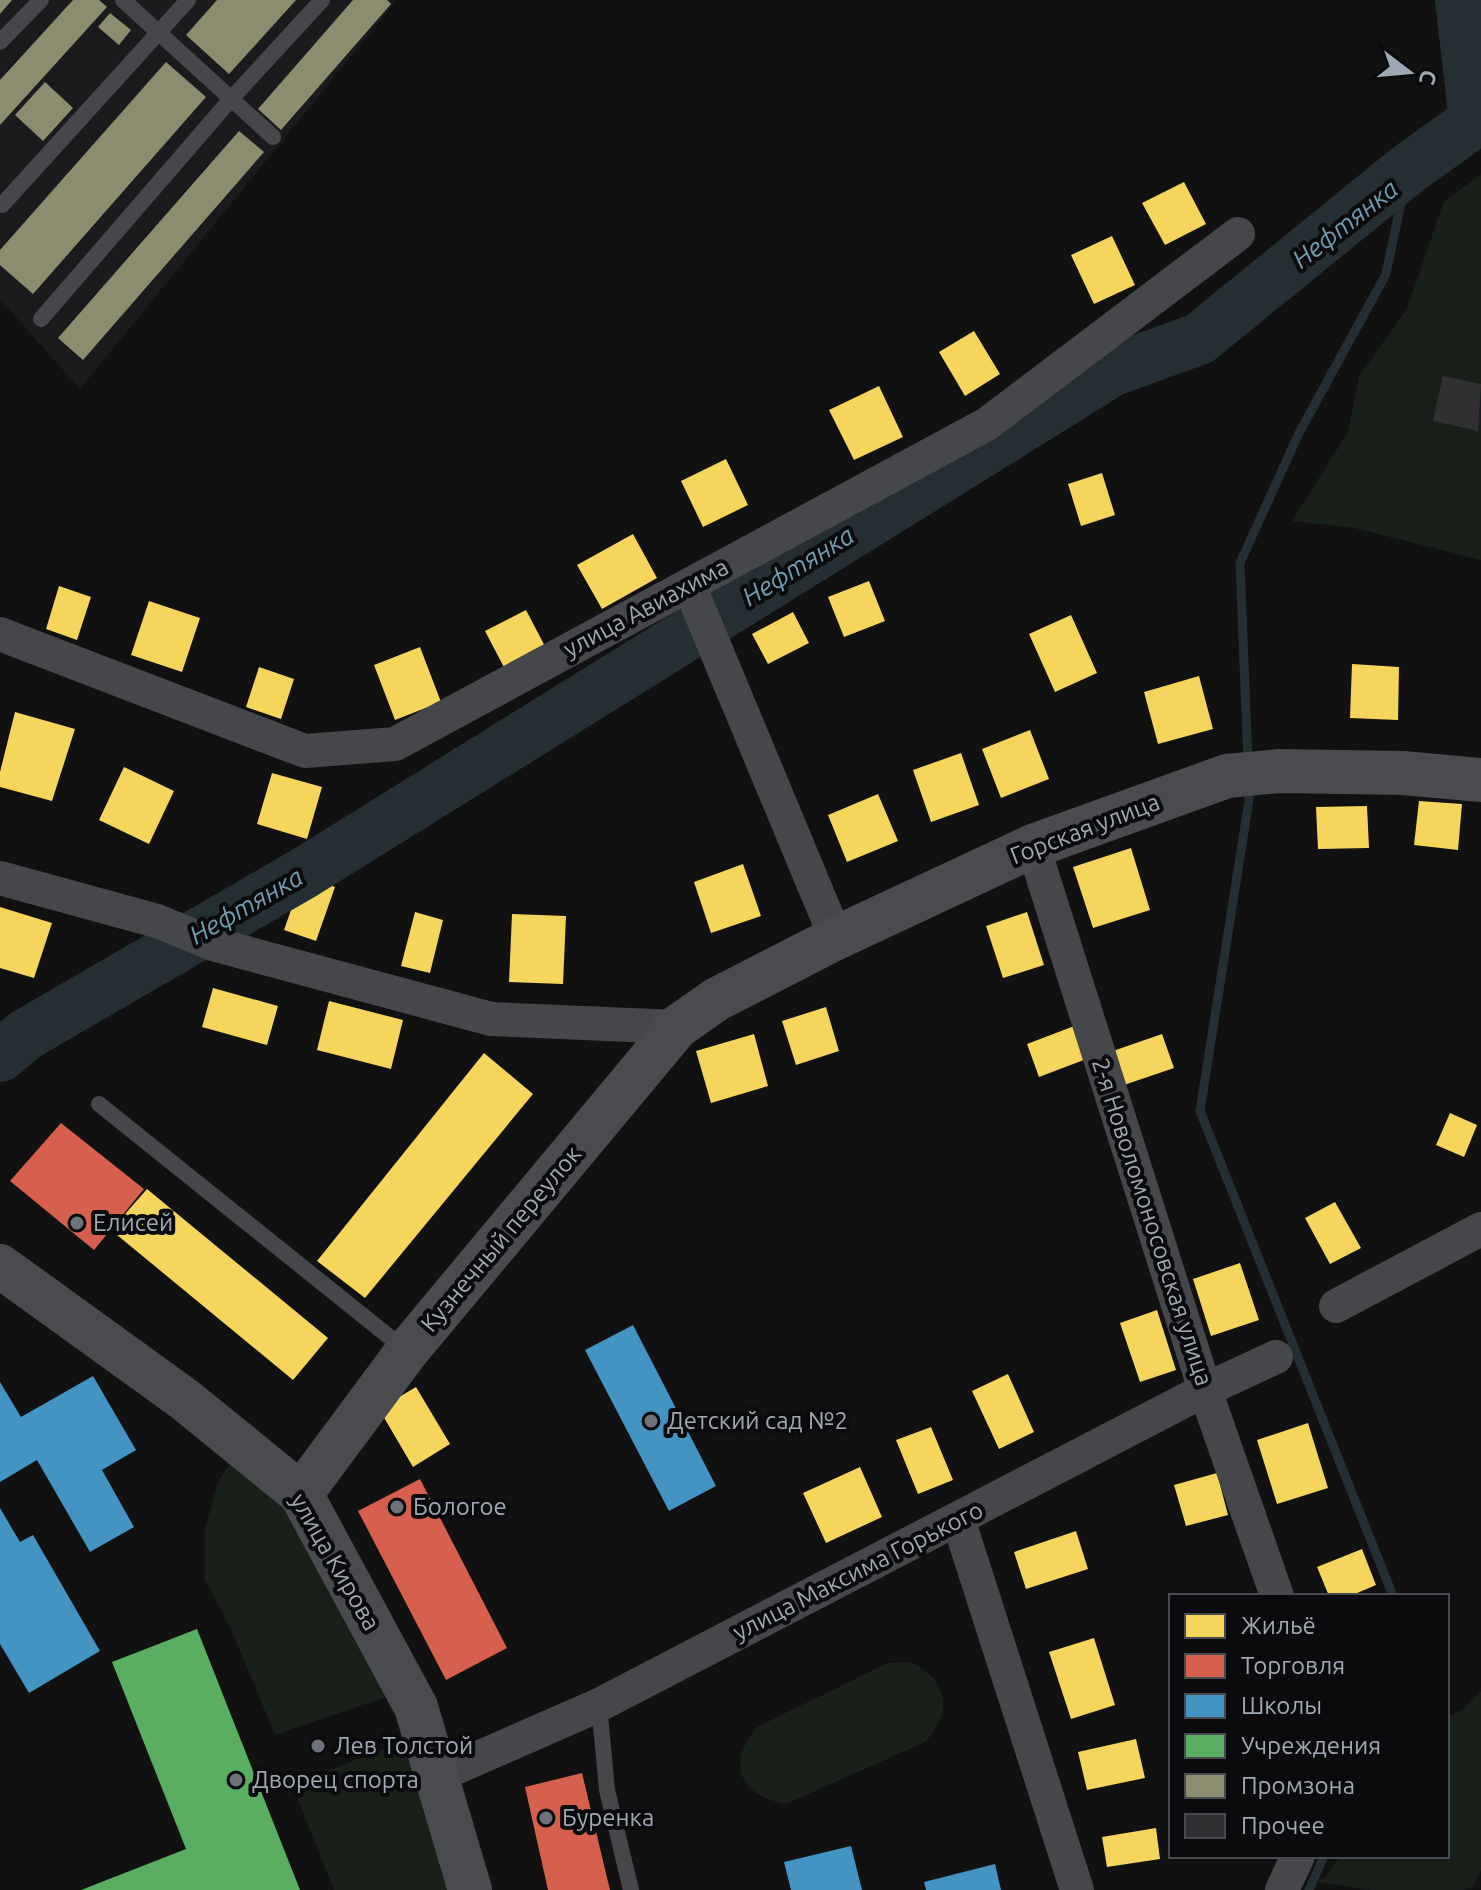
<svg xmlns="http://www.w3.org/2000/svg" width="1481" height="1890" viewBox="0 0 1481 1890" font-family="Ubuntu,sans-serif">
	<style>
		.built { fill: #1b1b1d }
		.green { fill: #19201a }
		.homes { fill: #f6d55c }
		.shops { fill: #d6604d }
		.schools { fill: #4393c3 }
		.public { fill: #5aae61 }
		.industry { fill: #8c8c6e }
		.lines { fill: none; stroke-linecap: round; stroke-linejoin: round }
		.stream { stroke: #242e33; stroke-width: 9 }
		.river { stroke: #242e33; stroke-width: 52 }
		.building { fill: #303032 }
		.lane { stroke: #45474a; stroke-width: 16 }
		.street { stroke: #45474a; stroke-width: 34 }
		.secondary { stroke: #494b4e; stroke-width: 44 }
		.poi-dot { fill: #6e737b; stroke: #0b0b0d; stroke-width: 3 }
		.labels { text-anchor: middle; stroke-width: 8; stroke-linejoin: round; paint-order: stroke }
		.street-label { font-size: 24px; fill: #a0a8b4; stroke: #0b0b0d }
		.poi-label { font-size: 24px; fill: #a0a8b4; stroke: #0b0b0d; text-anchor: start }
		.water-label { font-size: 26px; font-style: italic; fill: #739cb3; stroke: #0b0b0d }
	</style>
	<rect width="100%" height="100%" fill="#111"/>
	<path class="built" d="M0 0H397L80 389 0 299Z"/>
	<path class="green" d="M1481 175V560L1354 528 1292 521 1348 432 1359 376 1407 309 1444 201Z
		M235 1458 276 1495 409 1689 275 1735 232 1631 205 1580V1528L219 1479Z
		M911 1662C948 1680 954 1713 925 1742L786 1804C741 1796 725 1765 757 1727L888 1663Z
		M1481 1691V1870L1474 1886 1463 1890H1372L1317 1882 1325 1878 1340 1856H1447V1716L1461 1711Z
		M427 1733 474 1890H334L292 1784Z"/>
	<path class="homes" d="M1184 182 1206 224 1165 245 1142 203Z
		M1112 236 1135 285 1094 304 1071 255Z
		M974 331 1000 374 965 396 939 352Z
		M879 386 903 437 854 460 829 410Z
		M726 459 748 505 703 527 681 481Z
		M1102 473 1115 515 1081 526 1068 484Z
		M633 534 657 578 602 609 577 565Z
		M869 581 885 621 844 637 828 597Z
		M59 586 91 597 77 640 46 629Z
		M149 601 200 618 182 672 131 655Z
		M526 610 548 652 507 673 485 631Z
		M793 612 809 643 768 664 752 634Z
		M1071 615 1097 673 1055 692 1029 634Z
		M420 647 441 702 395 720 374 665Z
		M1352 664 1399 667 1398 720 1350 718Z
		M259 667 294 679 281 719 246 707Z
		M1199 676 1213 729 1158 744 1144 692Z
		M15 712 75 729 52 801 0 787V772Z
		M1030 730 1049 779 1001 798 982 749Z
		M961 753 979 805 931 822 913 770Z
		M124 767 174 791 149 844 99 820Z
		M272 773 322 787 307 839 257 824Z
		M878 794 898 841 847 862 828 815Z
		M1419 801 1462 804 1458 850 1414 845Z
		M1367 806 1369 848 1318 849 1316 807Z
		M1131 848 1150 910 1093 928 1073 867Z
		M743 864 761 916 711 933 694 882Z
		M303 876 335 887 316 941 284 930Z
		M0 907 52 923 34 978 0 968Z
		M415 912 443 920 430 973 401 966Z
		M1027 912 1044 965 1003 978 986 926Z
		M512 914 566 916 563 984 509 982Z
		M213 988 278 1006 267 1045 202 1027Z
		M329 1001 403 1020 391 1069 317 1050Z
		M826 1007 839 1051 796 1065 782 1021Z
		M1077 1025 1089 1058 1039 1077 1027 1044Z
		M754 1034 768 1086 711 1103 696 1051Z
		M1162 1034 1174 1068 1124 1085 1113 1051Z
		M484 1053 533 1094 365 1298 317 1261Z
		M1450 1113 1477 1125 1464 1157 1436 1145Z
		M147 1189 328 1338 293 1380 111 1230Z
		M1335 1202 1361 1248 1330 1264 1305 1218Z
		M1240 1263 1259 1320 1211 1336 1193 1279Z
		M1157 1310 1176 1370 1140 1382 1120 1323Z
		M1008 1374 1034 1432 999 1449 972 1391Z
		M416 1387 450 1444 413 1467 379 1409Z
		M1308 1423 1328 1488 1277 1504 1257 1440Z
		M931 1427 953 1480 918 1494 896 1440Z
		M860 1467 882 1517 826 1543 803 1493Z
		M1217 1473 1228 1515 1186 1526 1174 1485Z
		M1076 1531 1088 1569 1026 1589 1014 1552Z
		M1362 1549 1376 1585 1350 1596H1329L1317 1567Z
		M1094 1638 1115 1705 1071 1719 1049 1652Z
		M1136 1739 1145 1778 1087 1790 1078 1752Z
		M1156 1828 1160 1859 1107 1867 1102 1837Z"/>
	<path class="shops" d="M61 1123 144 1189 94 1250 10 1181Z
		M420 1479 507 1648 446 1680 358 1511Z
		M582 1773 610 1890H548L525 1787Z"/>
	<path class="schools" d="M633 1325 716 1486 669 1511 585 1350Z
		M93 1376 136 1450 102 1470 134 1527 90 1552 37 1460 0 1482V1382L21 1417Z
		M0 1508 20 1542 33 1535 100 1651 29 1693 0 1644Z
		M851 1846 862 1890H791L784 1862Z
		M995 1864 1001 1890H926L924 1882Z"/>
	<path class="public" d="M197 1629 300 1890H81L186 1849 112 1662Z"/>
	<path class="industry" d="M0 0H12L0 14Z
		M73 0H99L107 7 0 125V80Z
		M217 0H296L229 74 186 35Z
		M353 0H387L391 4 281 130 258 109Z
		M110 13 131 30 119 45 98 27Z
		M166 62 206 97 33 294 0 265V250Z
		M45 82 73 108 43 141 15 115Z
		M239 131 264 152 83 360 58 338Z"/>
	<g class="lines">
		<path class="stream" d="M1248 762 1240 563 1299 433 1386 274 1408 169
			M1249 785V800L1200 1111 1393 1596
			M1309 1890 1324 1856"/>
		<path class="river" d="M0 1056 25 1035 304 873 1113 370 1199 339 1408 169 1475 121 1461 0"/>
	</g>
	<path class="building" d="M1443 376 1481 384 1478 431 1433 421Z"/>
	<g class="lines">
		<path class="lane" d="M123 0 273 137
			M0 42 41 0
			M2 205 188 0
			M41 319 231 99 322 0
			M99 1104 407 1351
			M599 1705 607 1790 631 1890"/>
		<path class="street" d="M689 585 836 938
			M0 634 305 751 395 744 987 424 1238 234
			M1033 846 1205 1390 1277 1596
			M0 878 157 921 213 944 491 1019 677 1027
			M1336 1306 1481 1229
			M958 1519 1077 1890
			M437 1776 599 1705 1205 1390 1276 1357
			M1282 1890 1298 1856"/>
		<path class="secondary" d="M0 1266 184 1399 301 1494 416 1707 470 1890
			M301 1494 407 1351 677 1027 717 999 836 938 1033 846 1227 776 1280 771 1403 773 1481 780"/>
	</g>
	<g class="poi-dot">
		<circle cx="77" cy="1223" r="8"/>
		<circle cx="651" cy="1421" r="8"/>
		<circle cx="397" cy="1507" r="8"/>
		<circle cx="318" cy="1746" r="8"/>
		<circle cx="236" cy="1780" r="8"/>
		<circle cx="546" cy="1818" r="8"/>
	</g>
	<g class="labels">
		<g class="street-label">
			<text transform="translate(646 608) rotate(-28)" y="8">улица Авиахима</text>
			<text transform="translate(1085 829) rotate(-21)" y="8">Горская улица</text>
			<text transform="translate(1152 1222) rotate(72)" y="8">2-я Новоломоносовская улица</text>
			<text transform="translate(501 1239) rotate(-50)" y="8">Кузнечный переулок</text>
			<text transform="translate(335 1562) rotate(60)" y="8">улица Кирова</text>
			<text transform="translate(858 1571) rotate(-27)" y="8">улица Максима Горького</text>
		</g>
		<g class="poi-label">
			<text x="93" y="1231">Елисей</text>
			<text x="667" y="1429">Детский сад №2</text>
			<text x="413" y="1515">Бологое</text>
			<text x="334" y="1754">Лев Толстой</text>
			<text x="252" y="1788">Дворец спорта</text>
			<text x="562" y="1826">Буренка</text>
		</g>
		<g class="water-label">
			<text transform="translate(1345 224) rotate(-38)" y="9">Нефтянка</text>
			<text transform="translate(798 566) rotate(-32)" y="9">Нефтянка</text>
			<text transform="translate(246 906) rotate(-30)" y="9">Нефтянка</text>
		</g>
	</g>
	<rect x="1169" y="1594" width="280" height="264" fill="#0b0b0d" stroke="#474a50" stroke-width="2"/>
	<rect x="1185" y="1614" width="40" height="24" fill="#f6d55c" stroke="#474a50" stroke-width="2"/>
	<text x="1241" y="1634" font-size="24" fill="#a0a8b4">Жильё</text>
	<rect x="1185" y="1654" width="40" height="24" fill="#d6604d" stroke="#474a50" stroke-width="2"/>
	<text x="1241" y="1674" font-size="24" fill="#a0a8b4">Торговля</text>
	<rect x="1185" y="1694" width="40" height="24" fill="#4393c3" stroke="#474a50" stroke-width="2"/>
	<text x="1241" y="1714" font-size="24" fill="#a0a8b4">Школы</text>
	<rect x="1185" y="1734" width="40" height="24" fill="#5aae61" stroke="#474a50" stroke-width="2"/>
	<text x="1241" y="1754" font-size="24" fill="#a0a8b4">Учреждения</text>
	<rect x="1185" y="1774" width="40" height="24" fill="#8c8c6e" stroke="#474a50" stroke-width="2"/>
	<text x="1241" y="1794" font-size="24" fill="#a0a8b4">Промзона</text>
	<rect x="1185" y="1814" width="40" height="24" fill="#303032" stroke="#474a50" stroke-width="2"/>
	<text x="1241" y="1834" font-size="24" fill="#a0a8b4">Прочее</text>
	<g transform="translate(1409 72) rotate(106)" stroke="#0b0b0d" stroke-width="6" paint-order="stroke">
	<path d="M0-6L14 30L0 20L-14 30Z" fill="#a0a8b4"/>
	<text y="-12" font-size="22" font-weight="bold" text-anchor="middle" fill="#a0a8b4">С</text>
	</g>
</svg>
